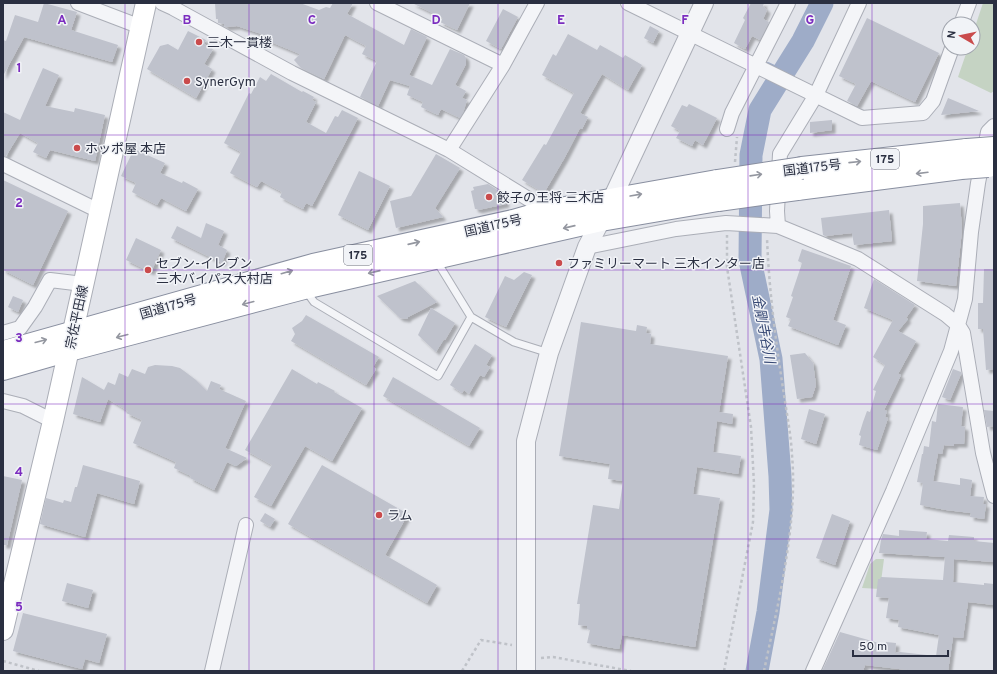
<svg xmlns="http://www.w3.org/2000/svg" width="997" height="674" viewBox="0 0 997 674" font-family="Overpass,'Noto Sans JP',sans-serif">
	<style>
		.green { fill: #c5d3c3 }
		.lines { fill: none; stroke-linecap: round; stroke-linejoin: round }
		.stream { stroke: #9eacc8; stroke-width: 4 }
		.river { stroke: #9eacc8; stroke-width: 23 }
		.building { fill: #bfc2cc; filter: url(#shadow) }
		.service-casing { stroke: #abaeb7; stroke-width: 9 }
		.minor-casing { stroke: #abaeb7; stroke-width: 16 }
		.tertiary-casing { stroke: #abaeb7; stroke-width: 20 }
		.secondary-casing { stroke: #abaeb7; stroke-width: 22 }
		.trunk-casing { stroke: #898fa0; stroke-width: 24 }
		.path { stroke: #bfc2c8; stroke-width: 2.5; stroke-dasharray: 3 3; stroke-linecap: butt }
		.service { stroke: #f4f5f8; stroke-width: 7 }
		.minor { stroke: #f4f5f8; stroke-width: 14 }
		.tertiary { stroke: #f4f5f8; stroke-width: 18 }
		.secondary { stroke: #fff; stroke-width: 20 }
		.trunk { stroke: #fff; stroke-width: 22 }
		.trunk-bridge-casing { stroke: #898fa0; stroke-width: 24; stroke-linecap: butt }
		.trunk-bridge { stroke: #fff; stroke-width: 22 }
		.oneway { stroke: #9497a0 }
		.grid { fill: none; stroke: #7b2cbf; stroke-width: 1; stroke-opacity: 0.55 }
		.poi-dot { fill: #ca4b4c; stroke: #f1f3f7; stroke-width: 1.5 }
		.labels { text-anchor: middle; stroke-width: 3; stroke-linejoin: round; paint-order: stroke }
		.shield { fill: #f1f3f7; stroke: #666a78; stroke-width: 1 }
		.shield-label { font-size: 12px; font-weight: bold; fill: #2a2f41 }
		.poi-label { font-size: 13px; fill: #2a2f41; stroke: #f1f3f7; text-anchor: start }
		.street-label { font-size: 13px; fill: #2a2f41; stroke: #f1f3f7 }
		.water-label { font-size: 14px; font-style: italic; fill: #364874; stroke: #f1f3f7 }
		.grid-label { font-size: 13px; text-anchor: middle; font-weight: bold; fill: #7b2cbf; stroke: #f1f3f7; stroke-width: 3; stroke-linejoin: round; paint-order: stroke }
	</style>
	<defs>
		<filter id="shadow"><feDropShadow dx="3.5" dy="3.5" stdDeviation="1" flood-color="#0004"/></filter>
	</defs>
	<rect width="100%" height="100%" fill="#e2e4ea"/>
	<path class="green" d="M983 3H994V91L991 93 958 77 968 48H973V33Z
		M876 559H884L880 589 862 588 870 564Z"/>
	<g class="lines">
		<path class="stream" d="M768 64 785 72"/>
		<path class="river" d="M757 671 768 612 781 510 780 476 771 359 750 260 751 155 760 110 803 41 822 3"/>
	</g>
	<path class="building" d="M44 3 77 12 71 30 118 45 112 62 24 37 3 76V40L6 41 15 15 38 22Z
		M215 3H300L319 10 326 7 330 8 333 3H353L347 14 404 45 411 29 427 37 409 75 432 85 450 49 464 55 466 58V64L455 85 466 91 462 98 467 100 463 113 460 118 441 109 438 115 421 107 423 102 407 95 410 86 390 80 378 106 360 97 377 61 362 54 366 46 345 35 324 79 301 68 294 60 300 54 266 40 268 36 237 26 226 27 224 26V24L218 23V19H216Z
		M412 3H470L457 30 440 22 443 18Z
		M751 3H764L763 6 767 10 763 19 769 22 760 40 752 36 745 49 734 43 745 20 743 18Z
		M503 9 518 17 501 49 486 41Z
		M867 18 939 53 915 102 871 81 857 106 847 101 856 84 839 76Z
		M650 26 659 31 653 43 644 38Z
		M188 31 206 40 204 44 213 49 204 64 212 69 196 98 147 69 160 46 168 44 178 50Z
		M568 34 597 50 600 45 623 58 625 55 642 65 628 90 602 74 580 113 588 117 582 129 580 128 565 157 544 193 522 180 544 144 546 145 574 93 542 75 553 54 556 56Z
		M43 68 59 75 45 106 74 112 75 108 105 115 95 161 50 150 46 158 33 152 38 143 20 133 6 156H3V112L20 120Z
		M271 74 302 92 303 91 314 97 312 100 316 102 306 122 326 133 335 116 338 117 342 110 358 118 312 206 306 203 303 209 280 197 282 192 261 181 257 187 230 173 241 152 224 143 249 93 251 94 260 77 266 81Z
		M948 98 979 111 941 115Z
		M689 104 717 118 703 145 695 140 692 146 676 138 680 131 671 126 682 105 687 107Z
		M832 120V130L810 133V122Z
		M134 149 165 163 160 173 182 183 183 181 198 189 186 211 161 198 157 205 132 192 136 183 121 176Z
		M436 154 460 168 435 208 443 217 396 228 390 201 411 196Z
		M359 171 390 186 368 230 338 215Z
		M3 180 68 211 33 285 3 270Z
		M488 184 504 194 506 204 478 210V209H475L471 191 474 190 473 187Z
		M960 203 962 230 956 286 917 281 923 224V206Z
		M889 210 892 241 854 245 852 233 825 236 823 235 821 218Z
		M206 223 224 231 218 245 227 250 222 263 171 238 177 226 201 238Z
		M136 238 161 250 151 272 126 260Z
		M802 249 851 266 833 320 846 325 838 345 788 326 791 319 786 317 793 297 791 296 802 263 798 261Z
		M984 269H994V369L986 370 983 329H978V303H983Z
		M524 272 532 275 506 327 485 317 505 276 514 280Z
		M874 279 915 305 906 318 908 319 898 331 916 341 898 374 901 375 884 410 887 411 885 417 888 418 877 450 859 445 861 436 859 435 863 422 867 411 870 412 876 391 873 390 885 365 873 357 893 320 864 308Z
		M415 281 437 302 408 317 407 319 400 318 377 296Z
		M13 296 23 300 18 312 8 307Z
		M431 308 455 323 445 340 444 339 436 352 418 335Z
		M306 315 379 357 373 367 376 369 366 385 291 341 295 334 292 328 302 321Z
		M581 322 636 331 637 325 647 327 646 333 651 334 650 344 728 356 719 412 733 414 732 424 717 421 713 452 741 456 738 474 697 467 693 494 720 498 695 647 622 635 619 649 607 647 587 643 590 630 587 629V626L578 625 580 604H577L593 505 619 509 623 481 608 479 610 464 559 456Z
		M475 344 492 355 486 365 490 367 484 377 480 375 469 394 464 390 462 393 450 385Z
		M805 353 813 363 816 385 812 397 797 399 790 355Z
		M155 365 172 366 180 368 196 380 207 391 211 381 221 385 219 389 246 401 225 448 247 458 236 466 227 462 214 490 190 478 191 476 174 468 176 462 133 443 142 420 126 413 128 411 108 399 100 422 73 414 82 377 104 390 108 382 115 385 119 373 128 377 132 369 145 374 148 367Z
		M292 369 317 384 318 382 335 391 334 392 362 408 332 461 305 446 271 506 254 497 272 465 245 450Z
		M953 369 961 372V374L950 400 942 397Z
		M393 377 480 428 469 446 383 396Z
		M938 404 963 407 961 426 965 427 964 444H954V446L944 445 942 454 938 453 933 481 960 485V478L972 480 970 496 984 497 983 504H986L984 519 970 517 971 513 946 510 920 505 923 483 917 482 922 454H923L924 446 929 447 932 421 936 422Z
		M809 409 825 414 816 444 801 439Z
		M984 410 994 411V426L987 427Z
		M83 465 140 481 134 504 97 493 85 537 40 524 46 498 63 503 64 500 71 502 75 487H77Z
		M322 465 408 514 385 555 437 585 427 603 288 524Z
		M3 476 22 480 7 545H3Z
		M265 513 275 519 270 527 260 521Z
		M832 514 850 521 835 565 816 558Z
		M899 530 927 532 926 539 948 541 949 535 974 537V541L994 543V562L954 559 953 582 984 585V583L994 584V605L968 602 963 638 953 637 948 671H916L865 665 863 671H822L840 632 886 645V642L896 643 895 653 900 652 936 656 939 635 898 627 899 620 886 618 889 598 876 597 878 579H880L881 577 943 580 945 557 879 553 881 540 883 534 899 536Z
		M67 583 93 590 88 608 62 601Z
		M23 613 107 634 99 663 85 659 82 669 13 651Z"/>
	<g class="lines">
		<defs>
			<path id="service" d="M436 260 471 317 514 342 549 353
				M306 291 314 302 438 376 471 317"/>
			<path id="minor" d="M78 3 141 27
				M162 3 173 8 292 73 449 150 548 211
				M377 3 503 65
				M628 3 862 118 923 113 933 101 952 48
				M961 24 969 3
				M727 129 732 113 788 3
				M449 150 503 65 537 3
				M3 164 99 211
				M778 226 777 211 780 154 816 95 859 3
				M587 247 676 229 726 223 778 226 858 259 945 314 958 325 963 333 983 453 994 496
				M3 333 20 328 35 307 50 280 83 284
				M3 401 23 406 53 421
				M212 671 246 525
				M813 671 893 491 951 351 965 299 971 232 978 183 988 132 994 126"/>
			<path id="tertiary" d="M526 671V441L549 353 587 247 612 199 704 3"/>
			<path id="secondary" d="M3 630 53 421 146 3"/>
			<path id="trunk" d="M802 168 967 150
				M797 189 961 168
				M3 352 313 265 513 221 548 211 717 181
				M3 369 69 350 304 288 601 220 718 200"/>
		</defs>
		<use href="#service" class="service-casing"/>
		<use href="#minor" class="minor-casing"/>
		<use href="#tertiary" class="tertiary-casing"/>
		<use href="#secondary" class="secondary-casing"/>
		<use href="#trunk" class="trunk-casing"/>
		<path class="path" d="M735 162 737 137
			M541 658 553 657 631 671
			M3 661 39 671
			M462 671 481 640 512 645
			M724 671 753 522 754 484 751 427 727 267V235
			M764 671C778 603 798 524 792 455 791 435 787 415 784 395 776 343 769 291 767 238"/>
		<use href="#service" class="service"/>
		<use href="#minor" class="minor"/>
		<use href="#tertiary" class="tertiary"/>
		<use href="#secondary" class="secondary"/>
		<use href="#trunk" class="trunk"/>
		<defs>
			<path id="trunk-bridge" d="M967 150 994 148
				M961 168 988 166
				M717 181 802 168
				M718 200 797 189"/>
		</defs>
		<use href="#trunk-bridge" class="trunk-bridge-casing"/>
		<use href="#trunk-bridge" class="trunk-bridge"/>
	</g>
	<defs><path id="oneway-shaft" d="M-6 0H5M1.5-3L5.5 0L1.5 3" fill="none" stroke-width="1.6" stroke-linecap="round" stroke-linejoin="round"/></defs>
	<g class="oneway">
		<use href="#oneway-shaft" transform="translate(855 162) rotate(-6)"/>
		<use href="#oneway-shaft" transform="translate(922 173) rotate(173)"/>
		<use href="#oneway-shaft" transform="translate(756 175) rotate(-8)"/>
		<use href="#oneway-shaft" transform="translate(636 195) rotate(-10)"/>
		<use href="#oneway-shaft" transform="translate(569 227) rotate(167)"/>
		<use href="#oneway-shaft" transform="translate(414 243) rotate(-13)"/>
		<use href="#oneway-shaft" transform="translate(287 272) rotate(-16)"/>
		<use href="#oneway-shaft" transform="translate(374 272) rotate(167)"/>
		<use href="#oneway-shaft" transform="translate(248 303) rotate(165)"/>
		<use href="#oneway-shaft" transform="translate(122 336) rotate(165)"/>
		<use href="#oneway-shaft" transform="translate(41 341) rotate(-15)"/>
	</g>
	<path class="grid" d="M125 3V671M249 3V671M374 3V671M498 3V671M623 3V671M748 3V671M872 3V671M3 135H994M3 270H994M3 404H994M3 539H994"/>
	<g class="poi-dot">
		<circle cx="199" cy="42" r="4"/>
		<circle cx="187" cy="81" r="4"/>
		<circle cx="77" cy="148" r="4"/>
		<circle cx="489" cy="197" r="4"/>
		<circle cx="559" cy="263" r="4"/>
		<circle cx="148" cy="270" r="4"/>
		<circle cx="379" cy="515" r="4"/>
	</g>
	<g class="labels">
		<g class="shield">
			<rect x="871" y="149" width="28" height="20" rx="3"/>
			<rect x="344" y="245" width="28" height="20" rx="3"/>
		</g>
		<g class="shield-label">
			<text x="885" y="163">175</text>
			<text x="358" y="259">175</text>
		</g>
		<g class="poi-label">
			<text x="207" y="47">三木一貫楼</text>
			<text x="195" y="86">SynerGym</text>
			<text x="85" y="153">ホッポ屋 本店</text>
			<text x="497" y="202">餃子の王将 三木店</text>
			<text x="156" y="268">セブン-イレブン<tspan x="156" dy="15">三木バイパス大村店</tspan></text>
			<text x="567" y="268">ファミリーマート 三木インター店</text>
			<text x="387" y="520">ラム</text>
		</g>
		<g class="street-label">
			<text transform="translate(812 167) rotate(-7)" y="5">国道175号</text>
			<text transform="translate(493 225) rotate(-13)" y="5">国道175号</text>
			<text transform="translate(168 306) rotate(-16)" y="5">国道175号</text>
			<text transform="translate(76 317) rotate(-78)" y="5">宗佐平田線</text>
		</g>
		<g class="water-label">
			<text transform="translate(764 329) rotate(79)" y="5">金剛寺谷川</text>
		</g>
	</g>
	<g class="grid-label">
		<text x="62" y="24">A</text>
		<text x="187" y="24">B</text>
		<text x="312" y="24">C</text>
		<text x="436" y="24">D</text>
		<text x="561" y="24">E</text>
		<text x="685" y="24">F</text>
		<text x="810" y="24">G</text>
		<text x="19" y="72">1</text>
		<text x="19" y="207">2</text>
		<text x="19" y="342">3</text>
		<text x="19" y="476">4</text>
		<text x="19" y="611">5</text>
	</g>
	<rect width="997" height="674" fill="none" stroke="#2a2f41" stroke-width="8"/>
	<g transform="translate(961 36) rotate(279)"><circle r="19" fill="#f1f3f7" stroke="#a1a5ae"/>
	<path d="M0-3L7 15L0 10L-7 15Z" fill="#ca4b4c"/>
	<text y="-6" font-size="11" font-weight="bold" text-anchor="middle" fill="#2a2f41">N</text>
	</g>
	<path d="M853 650v6h95v-6" fill="none" stroke="#2a2f41" stroke-width="2"/>
	<text x="859" y="650" font-size="12" fill="#2a2f41" stroke="#f1f3f7" stroke-width="3" paint-order="stroke">50 m</text>
</svg>
